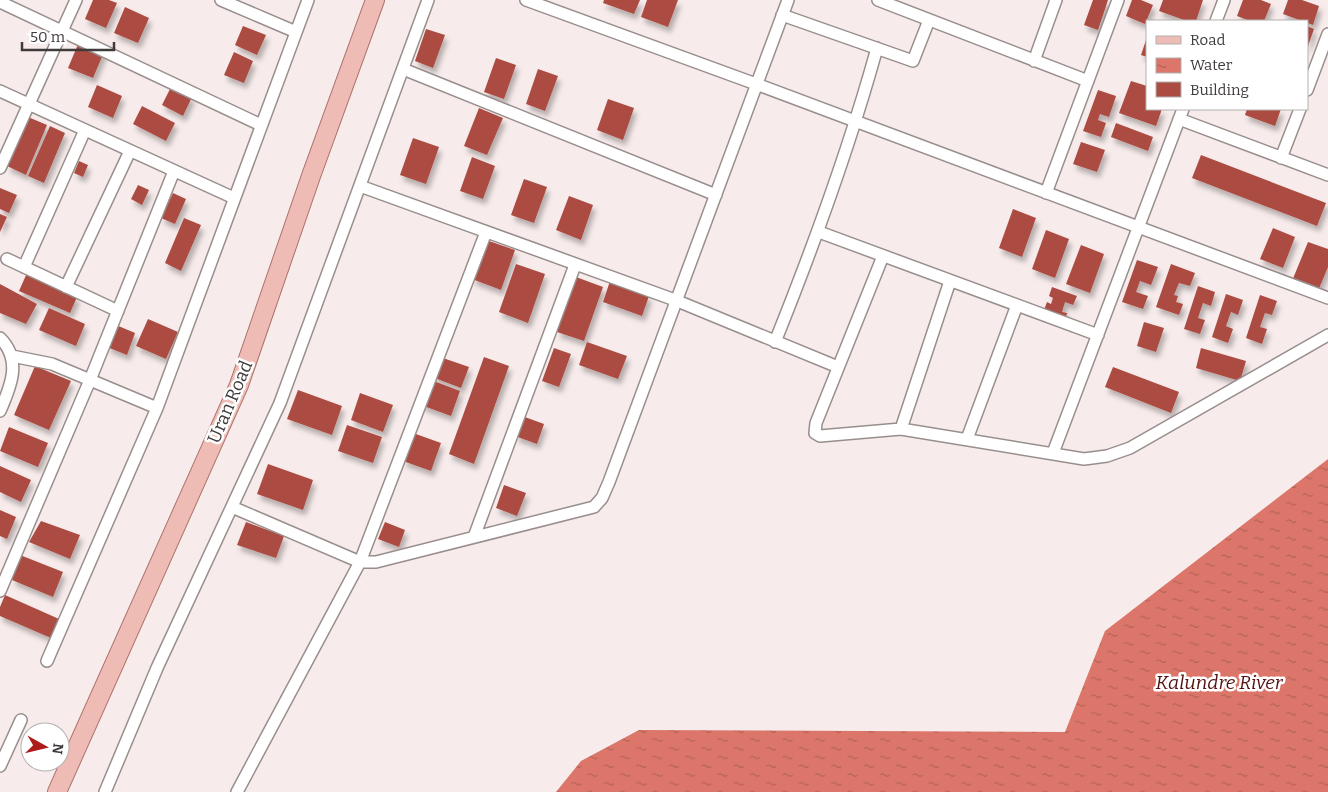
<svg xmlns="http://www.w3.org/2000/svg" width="1328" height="792" viewBox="0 0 1328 792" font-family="Bitter,serif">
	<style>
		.water { fill: url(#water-ripples) }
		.building { fill: #ac4b42; filter: url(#shadow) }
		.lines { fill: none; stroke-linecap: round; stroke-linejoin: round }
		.street-casing { stroke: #988f8d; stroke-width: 14 }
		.primary-casing { stroke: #ab726a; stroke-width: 20 }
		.street { stroke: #fff; stroke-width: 11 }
		.primary { stroke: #efbcb5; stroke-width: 18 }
		.labels { text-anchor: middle; stroke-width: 5; stroke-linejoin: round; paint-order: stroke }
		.street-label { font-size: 18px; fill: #3f3b3a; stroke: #fff }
		.water-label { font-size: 19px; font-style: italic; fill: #53120f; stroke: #fff }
	</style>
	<defs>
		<pattern id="water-ripples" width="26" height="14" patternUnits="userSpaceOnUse" patternTransform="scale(1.25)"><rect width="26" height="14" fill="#dc766a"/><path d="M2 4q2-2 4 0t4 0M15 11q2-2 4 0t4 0" fill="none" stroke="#b46258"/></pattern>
		<filter id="shadow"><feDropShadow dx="3" dy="5.5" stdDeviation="2.5" flood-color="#0004"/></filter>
	</defs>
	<rect width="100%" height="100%" fill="#f7eceb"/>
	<path class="water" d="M1328 459V792H556L581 761 639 730 1065 732 1105 631Z"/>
	<path class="building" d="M93 0H109L117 3 106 28 85 19Z
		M604 0H640L634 14 603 3Z
		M647 0H678L668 27 641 17Z
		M1093 0H1108L1098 30 1084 25Z
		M1132 0H1141L1153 5 1145 24 1126 16Z
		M1163 0H1203L1196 21H1187L1159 11Z
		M1243 0H1261L1271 4 1264 21H1250L1237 16Z
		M1288 0H1302L1319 6 1313 25 1283 14Z
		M125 7 149 18 138 43 114 33Z
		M243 26 266 35 257 55 235 45Z
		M1307 26 1314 29 1307 49Z
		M426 29 445 35 433 68 415 61Z
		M1146 40H1147V57L1141 55Z
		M79 42 104 52 93 78 68 68Z
		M234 52 253 61 244 83 224 75Z
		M496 58 516 65 504 99 484 92Z
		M538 69 558 76 545 111 526 104Z
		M1131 81 1147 86V109H1162L1156 126 1119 113Z
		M97 85 122 96 113 118 88 107Z
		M171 87 192 97 183 116 162 105Z
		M1098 90 1116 96 1109 117 1100 114 1098 120 1106 123 1101 137 1083 131Z
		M608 99 634 108 623 140 597 130Z
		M142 106 175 123 166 141 133 124Z
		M479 108 503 118 487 155 464 146Z
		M1247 109H1281L1275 126 1245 115Z
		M28 117 47 125 26 175 7 166Z
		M1116 123 1153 137 1148 151 1111 137Z
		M50 126 65 133 44 183 28 176Z
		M413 138 439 147 426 184 400 175Z
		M1081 142 1105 150 1097 172 1073 164Z
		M1201 155 1326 203 1317 226 1192 178Z
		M472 157 495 166 483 199 460 191Z
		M79 161 88 165 83 177 74 173Z
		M524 179 547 187 534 223 511 215Z
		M138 185 149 190 142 205 131 199Z
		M0 188 17 195 9 213 0 209Z
		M173 193 186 199 175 224 161 218Z
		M569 196 593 205 581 240 556 230Z
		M1013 209 1036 218 1022 257 999 248Z
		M0 214 7 217 0 232Z
		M184 218 201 225 181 271 165 263Z
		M1273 228 1295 237 1283 268 1260 259Z
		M1046 230 1069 239 1055 278 1032 269Z
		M486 240 515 250 501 290 472 279Z
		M1308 242 1328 249V267L1318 291 1292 281Z
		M1081 245 1104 254 1090 293 1066 284Z
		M1137 260 1158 267 1151 285 1140 281 1136 292 1148 296 1143 309 1122 302Z
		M516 264 545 274 528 323 499 312Z
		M1171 264 1195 273 1190 286 1179 283 1174 295 1178 296 1176 302 1183 304 1179 315 1156 307Z
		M27 273 77 297 70 313 19 291Z
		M576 277 603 287 584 341 557 332Z
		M610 281 649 296 642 316 603 302Z
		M0 284 37 304 26 324 0 313Z
		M1198 286 1215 292 1211 306 1203 303 1198 318 1205 320 1200 334 1184 329Z
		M1052 287 1077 296 1073 305 1065 302 1062 312 1067 313 1066 317 1044 310 1047 302 1051 304 1053 298 1049 296Z
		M1226 294 1243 300 1238 315 1231 312 1226 326 1233 329 1228 343 1212 337Z
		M1260 295 1277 301 1272 315 1265 313 1260 327 1267 329 1262 344 1246 338Z
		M49 308 85 324 76 346 39 330Z
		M148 319 178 332 166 359 136 346Z
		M1144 322 1164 328 1156 352 1137 346Z
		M116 325 135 333 127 355 107 347Z
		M587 342 627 356 618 379 579 365Z
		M554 348 571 354 559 387 542 381Z
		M1201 348 1246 361 1240 381 1196 368Z
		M440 357 469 367 461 388 432 377Z
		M484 357 509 366 474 464 449 454Z
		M35 366 71 381 49 430 14 415Z
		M1113 367 1179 392 1171 413 1105 387Z
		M431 380 460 391 451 416 421 405Z
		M298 390 342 406 332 435 287 419Z
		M360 393 393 405 383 432 351 420Z
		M522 416 544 424 537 444 515 436Z
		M347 425 382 437 373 463 338 451Z
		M9 427 48 443 38 467 0 451Z
		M413 433 441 443 431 471 403 461Z
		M268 464 313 480 303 510 257 494Z
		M0 466 31 480 21 502 0 492Z
		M504 485 526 493 517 516 496 508Z
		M0 510 16 517 7 539 0 536Z
		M41 521 80 535 70 559 29 542Z
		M246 522 284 536 276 558 237 545Z
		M385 522 405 530 399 547 378 539Z
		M20 555 63 572 53 597 12 580Z
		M5 595 59 619 51 638 0 616V607Z"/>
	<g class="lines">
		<defs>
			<path id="street" d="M221 0 296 32
				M526 0 756 84 1328 298
				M878 0 1088 81
				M0 2 261 125
				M782 15 913 61 929 20
				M1216 21 1224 0
				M1034 61 1056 0
				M403 69 716 195
				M1307 90 1328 34
				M0 91 234 198
				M1179 119 1328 175
				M1281 158 1300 109
				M0 168 76 0
				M360 186 675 300 838 367
				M1046 193 1118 0
				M819 232 1098 335
				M883 256 816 423 815 433 820 436 901 429 1084 459 1107 456 1130 448 1328 335
				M7 259 118 311
				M24 267 85 130
				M66 287 130 151
				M0 338C22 360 11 386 0 411
				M775 342C814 245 849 149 877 48
				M12 356 52 364 157 408
				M901 429 950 281
				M967 439 1017 305
				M1053 453 1183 109
				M232 507 360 562H376L594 507 602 498 609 482 788 0
				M474 537 575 265
				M0 591 90 380 174 171
				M47 661 157 408 308 0
				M0 766 21 720
				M105 792 157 668 280 403 428 0
				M237 792 360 562 486 232"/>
			<path id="primary" d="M57 792 239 385 311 176 375 0"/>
		</defs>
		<use href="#street" class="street-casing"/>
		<use href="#primary" class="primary-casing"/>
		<use href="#street" class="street"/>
		<use href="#primary" class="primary"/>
	</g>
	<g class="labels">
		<g class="street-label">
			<text transform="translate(230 402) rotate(-67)" y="6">Uran Road</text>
		</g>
		<g class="water-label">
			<text x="1219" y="689">Kalundre River</text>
		</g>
	</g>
	<rect x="1146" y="20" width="162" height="90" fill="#ffffff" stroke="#b2b1b0"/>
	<rect x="1156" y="36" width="25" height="8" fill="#efbcb5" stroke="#b2b1b0"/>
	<text x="1190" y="45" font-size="15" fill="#3f3b3a">Road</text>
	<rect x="1156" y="58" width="25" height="15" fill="url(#water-ripples)" stroke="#b2b1b0"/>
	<text x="1190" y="70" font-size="15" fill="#3f3b3a">Water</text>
	<rect x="1156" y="82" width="25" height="15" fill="#ac4b42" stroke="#b2b1b0"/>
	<text x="1190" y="95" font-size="15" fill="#3f3b3a">Building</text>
	<g transform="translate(45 747) rotate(98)"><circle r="24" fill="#ffffff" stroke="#b2b1b0"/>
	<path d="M0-4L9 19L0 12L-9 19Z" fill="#ad1c1b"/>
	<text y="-8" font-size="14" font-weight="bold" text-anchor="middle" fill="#3f3b3a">N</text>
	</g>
	<path d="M22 42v8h92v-8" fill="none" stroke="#3f3b3a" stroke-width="2.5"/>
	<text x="30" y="42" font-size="15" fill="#3f3b3a" stroke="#ffffff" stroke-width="4" paint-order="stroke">50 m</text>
</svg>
